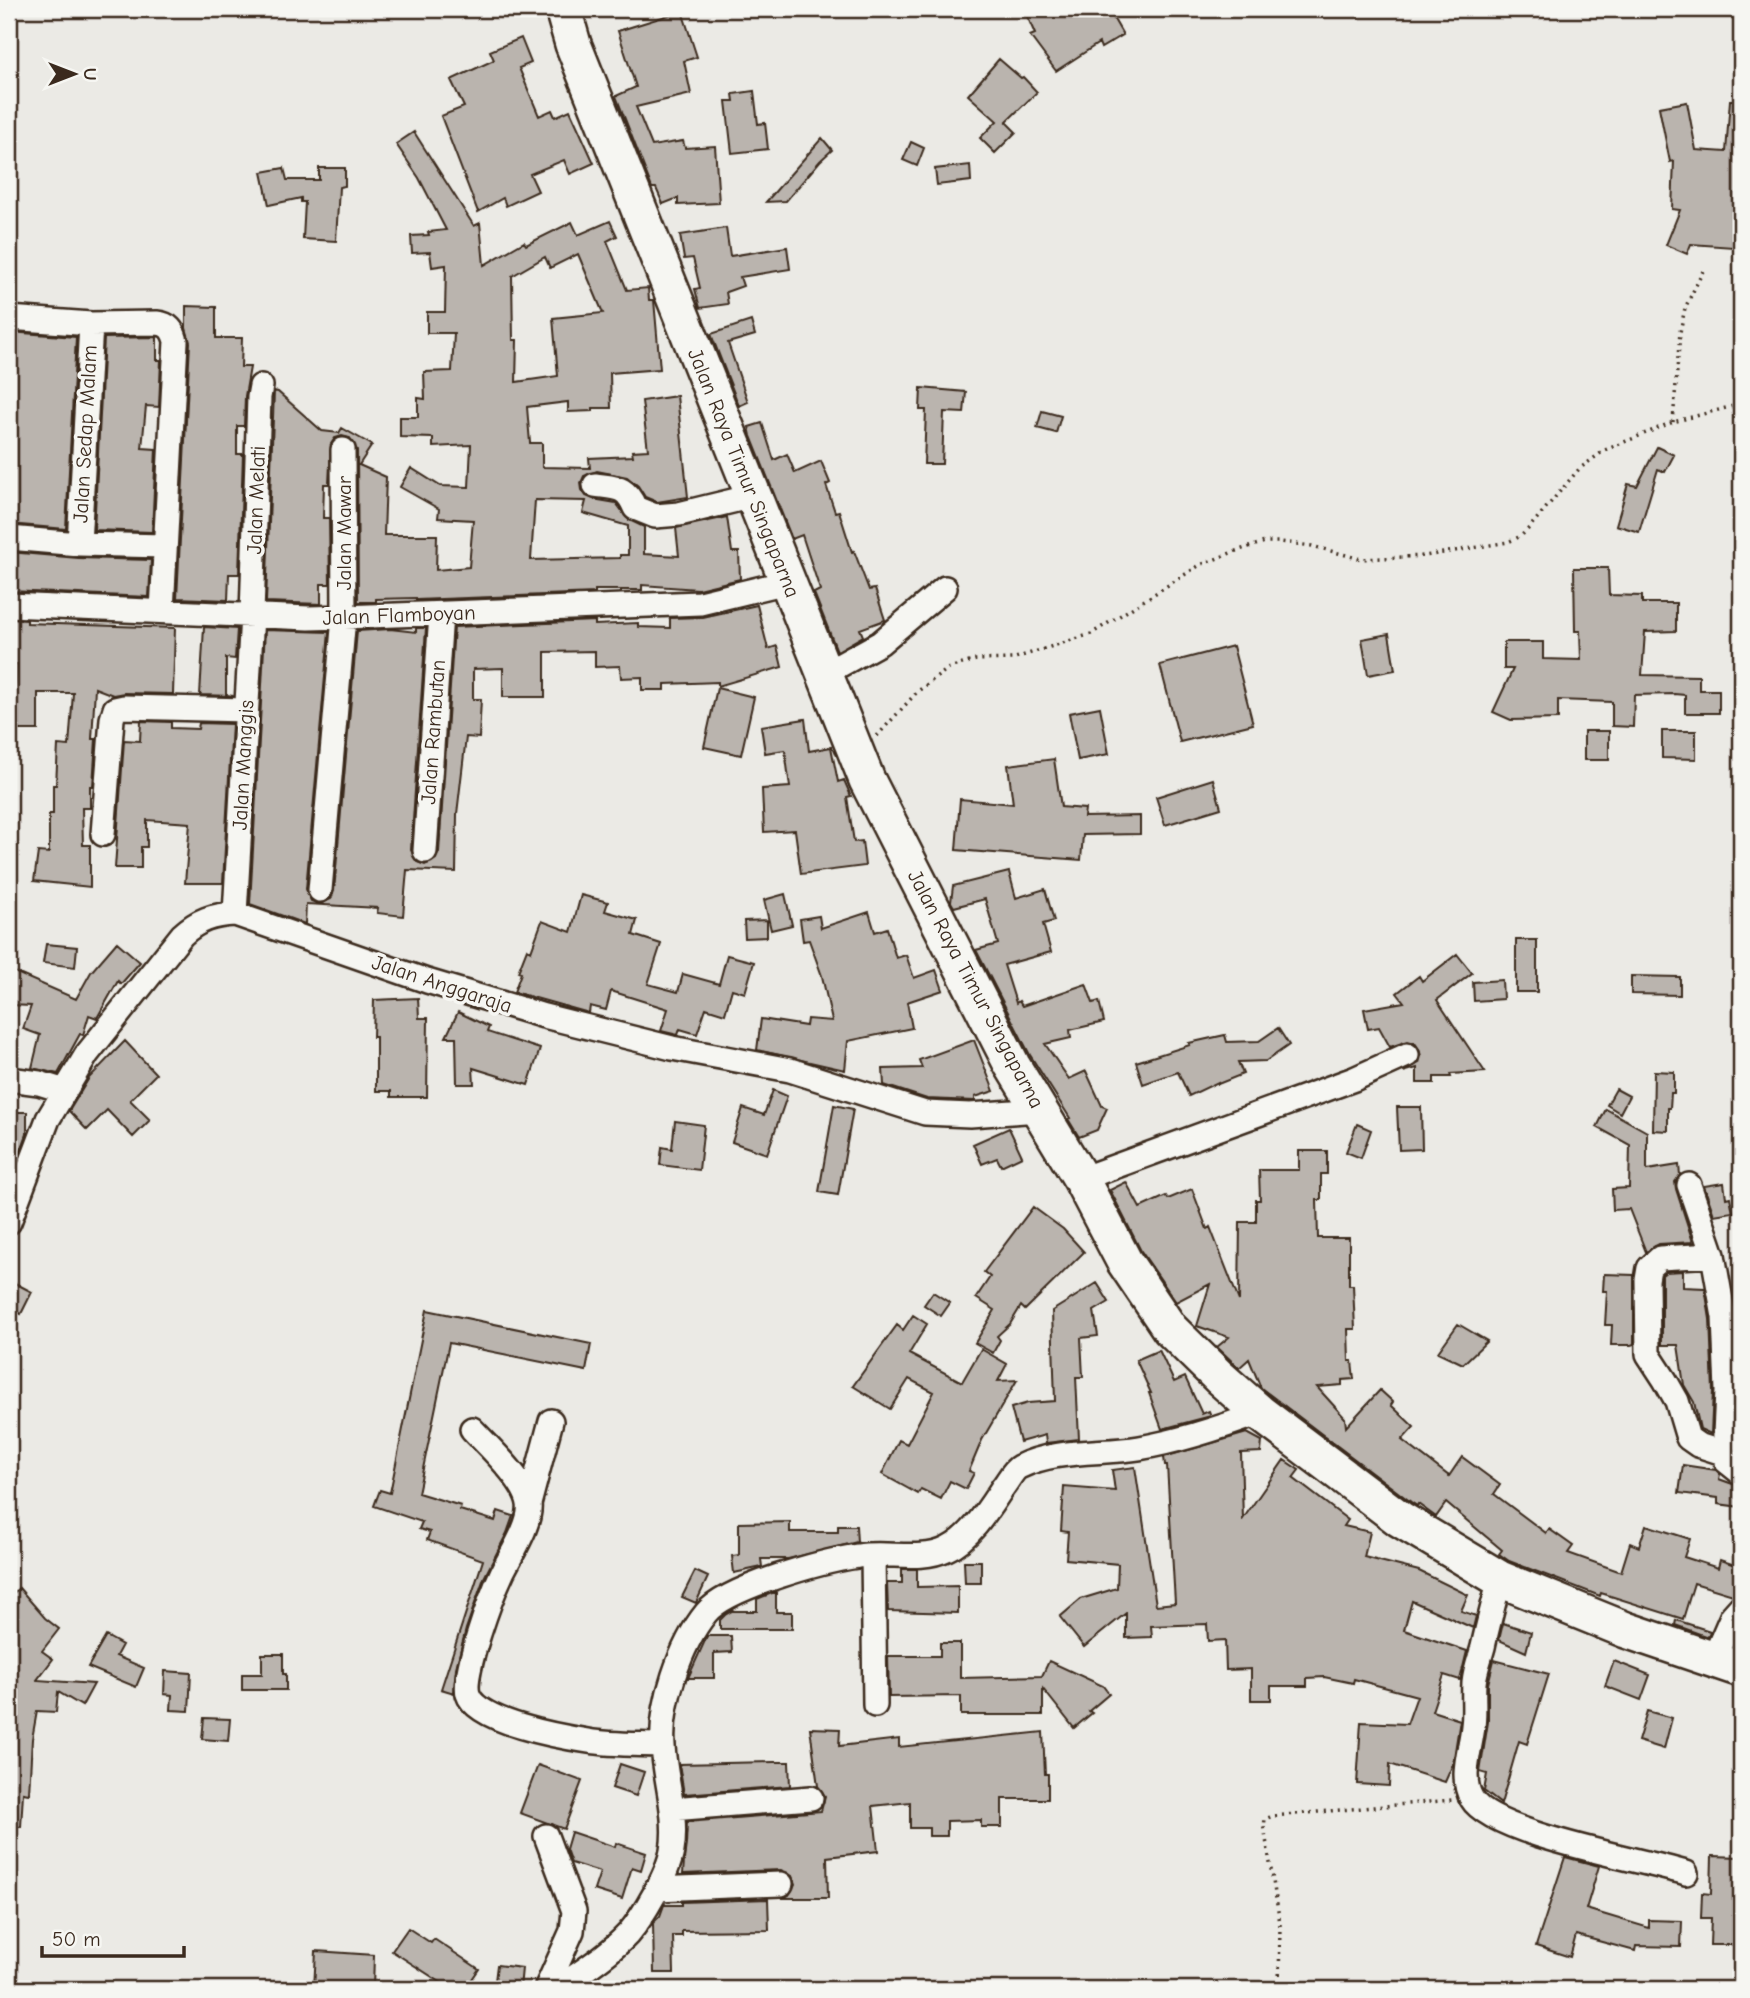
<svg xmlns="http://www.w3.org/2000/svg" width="1750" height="1998" viewBox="0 0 1750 1998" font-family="'Comic Neue',sans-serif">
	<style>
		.building { fill: #bab4ae; stroke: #3b2a1e; stroke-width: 2; fill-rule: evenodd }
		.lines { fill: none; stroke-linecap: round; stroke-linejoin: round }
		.minor-casing { stroke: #3b2a1e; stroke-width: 28 }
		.primary-casing { stroke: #3b2a1e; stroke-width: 40 }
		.path { stroke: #3b2a1e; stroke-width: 3.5; stroke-dasharray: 2 5; stroke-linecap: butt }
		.minor { stroke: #f6f6f2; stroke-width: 23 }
		.primary { stroke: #f6f6f2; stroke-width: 35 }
		.labels { text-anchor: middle; stroke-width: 7; stroke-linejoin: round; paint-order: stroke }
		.street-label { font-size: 21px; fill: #3b2a1e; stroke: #f6f6f2 }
	</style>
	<rect width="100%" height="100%" fill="#ebeae5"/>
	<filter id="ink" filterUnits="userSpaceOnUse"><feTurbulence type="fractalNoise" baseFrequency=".0143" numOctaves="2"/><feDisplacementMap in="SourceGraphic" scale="14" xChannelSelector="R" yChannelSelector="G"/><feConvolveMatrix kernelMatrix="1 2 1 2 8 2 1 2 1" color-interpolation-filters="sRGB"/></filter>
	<g filter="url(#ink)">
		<path class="building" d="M1024 9H1108L1123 35 1101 48 1099 43 1056 71 1030 36 1035 34Z
			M682 11 697 57 684 61 691 94 636 107 652 146 683 141 685 148 715 146 719 203 678 205V198L663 204 656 188H652L616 96 636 87 618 31Z
			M521 38 531 63 519 68 539 116 552 110 555 117 570 110 594 163 570 174 564 160 530 174 538 191 506 206 503 198 478 212 441 116 464 107 451 80 494 60 490 51Z
			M999 59 1021 78 1023 77 1037 92 1006 122 1016 132 995 153 980 138 997 121 968 95Z
			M754 91 758 124 765 123 768 149 732 153 726 101H734L733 94Z
			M1730 100H1741V242H1733V247L1691 244 1687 254 1666 245 1680 210 1672 209 1674 161 1670 162 1659 107 1687 102 1696 150 1726 152Z
			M414 132 474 226 480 223 484 265 524 242 526 245 572 222 578 235 610 221 617 236 607 241 627 290 648 288 649 300H654L660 369 610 373 611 408H593V411L568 412V402L527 407 530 443H542V467L590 468 589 458 633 456 632 451 648 450 642 401 677 396 688 497 657 502 645 497 638 486 627 477 597 471 584 476 581 483 582 490 586 496 593 499 616 503 629 520 644 527V554L679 556 676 528 727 517 732 552H739L740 579 698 589 642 585V590H595V593L416 600V598L376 599V602H358L357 450 350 438 342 436 335 438 331 444 329 484H324L323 518H329L330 584H321V604L266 602 274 391 278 392 322 431 339 433 342 428 372 445 359 465 386 477 384 535H437L436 570 469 567 473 520 438 518 439 509 400 487 411 468 440 486 469 487 471 445 433 447V438L400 437V417H418V398L425 399 424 372 452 371 454 333H427V312H445L446 265 432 267 430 252 412 253 411 236 429 235 428 232 446 230 419 178 396 144ZM578 254 603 313 553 318 558 376 516 382 517 340H513L512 276 545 257 550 268ZM535 500 586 501 583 513 628 526V555H620V558L531 560Z
			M822 138 832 150 820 161 786 201 766 202Z
			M911 142 924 148 917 166 903 160Z
			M970 165 971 181 937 185 935 169Z
			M284 168 287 180H319V168H345V186L339 187 336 241 303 239 305 202H301V198L269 205 262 172Z
			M726 228 730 256 787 247 790 269 740 277 743 286 726 292 728 304 700 308 695 289 700 288 693 258 684 259 680 235Z
			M186 306 216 307V338H242L241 367H250L245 396 244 426H237V454H243L239 574H229L228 600 177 598 190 342 186 328Z
			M751 321 755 335 728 343 748 402 739 406 711 334Z
			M9 332 76 337 66 529 9 524Z
			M157 337V360H161L159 407 146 406 142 448 156 449 152 532 94 530 104 338Z
			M921 388 966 392 964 413 944 412 942 464H924L926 410H920Z
			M1042 411 1061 416 1056 433 1037 428Z
			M762 423 774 460 787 454 795 473 821 461 830 483 826 485 835 512 839 511 852 552 854 551 869 590 875 589 885 620 860 629 863 636 837 651 814 593 820 590 802 535 792 539 751 436 749 427Z
			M1657 447 1674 455 1665 472 1658 469 1639 532 1616 525 1628 484 1637 486Z
			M9 552 78 558 151 560 149 597 9 591Z
			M1574 568H1608L1609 595 1642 596V603H1676V631L1645 632 1642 675 1699 676V690H1719V713H1685V695L1674 694 1634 695 1633 727 1612 726V702L1558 700V719L1511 720 1493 712 1513 669H1504V642H1543V659L1581 660 1580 631H1575Z
			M757 605 768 649 777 646 782 667 718 686V682L665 684V690H642V677L621 678 620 666 595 667V651L545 652V697H503V668L473 669V699H481L479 738 466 737 457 814 456 872 407 870 403 916 377 913 378 908 306 904 305 924 250 904 265 630 329 632 306 889 311 901 319 904 331 899 334 891 357 631 390 629 416 632V628H426L411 850 417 862 425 865 436 859 439 852 454 627 595 621V625L638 623V627L670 628V618L703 617Z
			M9 619 27 620V623L175 628 173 694 124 693 113 695 95 688 92 739H96L93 786H90V808H82L83 845H90V887L34 881 38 852 49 853V814H53V785H56L58 745 69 746 73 693H38V730H9V698H15L17 664H9Z
			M204 627 237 629 235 659 226 658V695L233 696 200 695Z
			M1389 634 1395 670 1368 675 1362 639Z
			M1233 646 1253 724 1180 742 1160 665Z
			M717 688 754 697 741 755 704 747Z
			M1100 707 1109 754 1078 760 1069 713Z
			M805 719 809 751 831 747 838 782 844 780 851 796 847 797 854 842 862 841 865 866 801 874 795 830 764 832 762 789 790 787 785 750 765 753 761 726Z
			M141 721 171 722V728L198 729 199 723 232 724 223 883H185L190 823 147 820V847H141V868H115L124 740 140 741Z
			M1584 731H1609V760H1584Z
			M1662 731H1696V759L1662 758Z
			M1054 759 1061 807 1085 809 1084 817 1140 816V834L1083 835 1081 860 956 850 960 799 1013 804 1008 765Z
			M1213 779 1221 808 1165 825 1156 797Z
			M1009 872 1016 898 1045 889 1054 921 1043 924 1051 952 1004 965 1016 1003 1019 1001 1022 1006 1086 984 1093 1003 1099 1001 1104 1022 1070 1030 1071 1038 1045 1044 1069 1079 1086 1071 1102 1106 1107 1108 1097 1130 1079 1137 1068 1119 1070 1118 1030 1055 976 950 998 944 985 899 954 907 951 902 953 886Z
			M785 894 792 925 771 930 764 900Z
			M581 895 608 902 605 911 637 920 633 935 661 944 648 984 678 992 683 974 719 984 727 955 754 962 745 993 732 989 725 1014 706 1008 697 1034 680 1029 678 1035 661 1031 668 1009 611 991 606 1010 590 1006 589 1013 514 992 521 973 518 972 527 949 531 951 542 921 571 932Z
			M869 912 875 932 887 928 896 958 906 955 914 978 936 970 943 990 907 1002 912 1028 848 1041 845 1070 757 1050 761 1019 806 1026 807 1019 832 1021 822 976 809 940 803 941 800 919 819 916 821 928Z
			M767 920V937L745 938 744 921Z
			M1516 940H1537V992H1516Z
			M117 942 140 962 121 984 118 981 97 1018 89 1015 83 1035 80 1034 58 1074 32 1068 40 1035 23 1029 31 1006 11 1005 12 971 76 999 91 972Z
			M46 944 77 947 75 967 43 963Z
			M1457 954 1472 973 1437 1000 1485 1072 1450 1074 1451 1077H1434V1083H1417V1068L1403 1072 1419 1063 1421 1056 1419 1049 1415 1043 1408 1041 1390 1047 1379 1027 1368 1029 1364 1009 1404 1002 1397 993 1419 976 1422 981Z
			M1631 976 1680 977V995L1631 994Z
			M1502 980 1503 999 1474 1001 1473 982Z
			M418 998 419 1018H428L427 1097H391V1091H376V1037H373L374 1000Z
			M458 1012 489 1027 487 1032 540 1049 528 1085 473 1068 474 1084H457L456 1037H446Z
			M1278 1028 1289 1045 1266 1061 1238 1062 1243 1074 1218 1084V1082L1189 1096 1178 1072 1143 1084 1136 1062 1190 1045 1189 1043 1225 1035 1227 1042 1259 1041Z
			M974 1040 994 1091 975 1097V1101L927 1099 884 1085 883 1069 922 1068 919 1060Z
			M125 1041 156 1074 130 1100 150 1120 133 1137 107 1110 87 1130 69 1111 89 1078Z
			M1654 1071 1674 1072V1093H1671L1670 1108H1668V1131L1653 1130Z
			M1616 1089 1629 1096 1620 1113 1607 1105Z
			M773 1090 787 1096 767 1154 732 1142 743 1108 764 1115Z
			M834 1105 853 1109 838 1195 819 1192Z
			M1397 1107H1421L1422 1149 1399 1150Z
			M1606 1109 1647 1132V1170L1679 1165 1680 1175 1675 1182 1676 1189 1693 1242 1659 1244 1646 1252 1629 1209 1613 1210 1612 1189 1629 1188 1630 1145 1597 1127Z
			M9 1112H27V1134L9 1183Z
			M675 1121 704 1125 699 1170 660 1165 662 1147 672 1149Z
			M1357 1124 1371 1130 1361 1158 1346 1152Z
			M1009 1128 1022 1156 1001 1166 997 1158 982 1164 973 1144Z
			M1299 1151H1327V1174H1321V1200H1317L1318 1238H1349V1285H1353L1355 1329H1348L1349 1361H1352L1354 1379 1342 1380V1385L1317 1387 1345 1418 1346 1427 1380 1390 1393 1402 1391 1405 1414 1427 1402 1440 1449 1476 1462 1457 1500 1485 1494 1494 1546 1533 1549 1529 1573 1546 1568 1553 1621 1572 1630 1543 1639 1547 1646 1525 1690 1539 1684 1557 1718 1568 1720 1560 1741 1567V1592L1733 1595 1694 1583 1683 1619 1601 1593 1600 1596 1509 1561 1499 1554 1502 1550 1446 1503 1436 1517 1418 1504 1417 1506 1411 1502 1261 1388 1249 1359 1239 1368 1217 1347 1229 1337 1197 1326 1210 1284 1176 1302 1141 1251 1110 1190 1126 1182 1140 1208 1166 1196 1168 1199 1192 1189 1207 1229 1210 1227 1239 1301 1240 1222H1256V1200H1260L1259 1170H1299Z
			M1724 1183 1726 1198 1730 1197 1733 1212 1714 1215 1704 1186Z
			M1033 1207 1063 1229 1084 1252 1025 1310 1021 1306 1010 1324 997 1336 1000 1340 993 1353 975 1343 995 1310 976 1298 990 1277 984 1272Z
			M1683 1271V1287L1705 1288 1710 1319 1713 1391 1711 1434 1700 1429 1694 1402 1684 1385 1678 1345H1662V1275L1666 1272Z
			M1604 1274 1634 1275V1344L1631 1345H1611L1612 1325H1605L1607 1291H1603Z
			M9 1280 32 1292 21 1314 9 1307Z
			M1097 1283 1109 1302 1094 1311 1098 1336 1081 1338 1083 1377H1076L1079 1439 1046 1443 1045 1435 1020 1442 1011 1408 1028 1403 1055 1401 1052 1311Z
			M933 1292 950 1303 941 1316 924 1305Z
			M427 1310 591 1344 586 1371 449 1343 418 1493 461 1506 460 1510 495 1521 498 1511 513 1516 507 1533 484 1578 466 1629 456 1668 454 1693 441 1689 483 1560 427 1540 430 1532 419 1529 422 1522 374 1506 380 1490 390 1493Z
			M913 1315 927 1324 909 1354 962 1382 981 1349 1007 1364 998 1381 1017 1380 982 1440 969 1471 974 1473 966 1489 950 1481 941 1499 921 1489 918 1494 882 1474 899 1440 907 1444 934 1392 909 1379 890 1409 853 1386 897 1325 903 1330Z
			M1458 1324 1487 1341 1463 1364 1438 1352Z
			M1159 1350 1174 1382 1185 1377 1202 1414 1209 1411 1211 1416 1162 1429 1149 1393H1151L1136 1360Z
			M1247 1433 1262 1441 1261 1452 1241 1453 1243 1519 1284 1460 1299 1470 1293 1478 1348 1520 1344 1526 1370 1532 1364 1557 1419 1571 1468 1595 1461 1611 1476 1616 1473 1628 1412 1601 1404 1630 1467 1651 1460 1680 1444 1675 1432 1711 1460 1720 1453 1764 1445 1782 1390 1764 1389 1786 1357 1784 1361 1722 1407 1724 1417 1696 1354 1679 1353 1683 1324 1677 1307 1678V1686H1271V1700H1251V1669L1226 1670 1225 1640 1208 1641 1207 1624 1151 1626 1152 1637 1126 1638V1613L1084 1647 1060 1617 1081 1599 1117 1588 1118 1564 1066 1559 1068 1532 1061 1531 1064 1487 1115 1491 1112 1470 1135 1467 1156 1605 1175 1603 1167 1465H1165L1164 1457Z
			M1683 1465 1716 1470 1720 1474 1719 1479 1741 1487V1507L1718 1504V1498L1679 1493Z
			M790 1522V1532H838V1526H856L857 1542 788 1559H761L762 1567 734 1573 732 1556 739 1555V1523Z
			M964 1561H981V1583H965Z
			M902 1569H917V1587L958 1586V1613L888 1611 887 1583H902Z
			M695 1571 708 1577 696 1603 682 1597Z
			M19 1588 45 1618 59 1629 42 1651 53 1659 37 1680 94 1684 82 1706 58 1692 56 1712 37 1711 32 1739 29 1794 23 1793 21 1827 9 1826V1597Z
			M772 1593H776V1612H792V1629H720V1620L725 1615 732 1611H757V1599Z
			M1676 1620 1710 1631 1708 1637 1675 1625Z
			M1503 1623 1531 1632 1526 1652 1499 1640Z
			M106 1636 122 1645 116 1656 144 1668 136 1687 88 1667Z
			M707 1636H731L732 1652 714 1653V1678H688Z
			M940 1643H960V1678L1042 1676 1049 1661 1103 1686 1109 1694 1089 1711 1092 1713 1074 1728 1043 1689V1715H961V1696L889 1697 888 1656H940Z
			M262 1654H283V1674H286V1690H242V1674H262Z
			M1494 1660 1549 1674 1527 1744 1519 1741 1501 1804 1484 1791 1487 1774 1480 1772 1488 1722V1684Z
			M1614 1661 1650 1675 1641 1700 1605 1686Z
			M165 1671 191 1673 189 1711 171 1710 172 1695 164 1694Z
			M1647 1711 1672 1718 1664 1749 1638 1741Z
			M204 1718 230 1719 228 1741 202 1739Z
			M810 1728 840 1729 839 1746 899 1739V1747L1043 1732 1045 1774H1048V1799H1002V1827H981V1820L947 1821V1836H929V1828H910V1802L873 1806 878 1851 827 1857 828 1898H782L789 1895 795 1884 792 1876 781 1870 683 1874 687 1822 821 1811 825 1796 818 1786Z
			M774 1762H789L790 1786 684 1794 679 1764Z
			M620 1764 644 1772 636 1796 612 1788Z
			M538 1765 582 1781 564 1829 520 1813Z
			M571 1832 615 1847 616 1843 646 1853 641 1870 632 1867 622 1899 594 1890 600 1872 571 1863 566 1849Z
			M1712 1856 1741 1857 1737 1945H1710L1711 1918H1701L1702 1893 1711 1894Z
			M1565 1857 1599 1866 1586 1909 1649 1928V1920L1682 1921 1681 1947 1636 1946 1635 1951 1576 1935 1570 1957 1536 1946Z
			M768 1899 769 1930 682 1931V1936H673L674 1973H654L653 1923 660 1916 664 1905H682V1902Z
			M408 1928 431 1943 434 1939 479 1969 465 1989H451L392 1951Z
			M316 1951 374 1955 373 1989H314Z
			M497 1965 522 1968 520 1989H494Z"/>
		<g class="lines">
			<defs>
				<path id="minor" d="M9 318 91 324 157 323C169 324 173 330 176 341L162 611
					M595 485C617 488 626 486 635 508L655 516 679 514 753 496
					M9 538 79 544 165 546
					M79 544 91 324
					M9 605 309 618 344 617 700 603 787 582
					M824 674 880 643 945 588
					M103 834 112 719 115 709 124 707 246 710
					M425 851 441 614
					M320 890 344 617 343 450
					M235 914 252 615 259 397 261 386
					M9 1079 39 1083 65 1091
					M1081 1179 1354 1079 1407 1055
					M1689 1185 1713 1255 1724 1317 1727 1391 1724 1456 1726 1461 1741 1473
					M9 1222 48 1119 87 1054 182 935C198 920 213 915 235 914L427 981 544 1016 672 1048 790 1070 925 1113 970 1115 1040 1110
					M1713 1255 1660 1258 1649 1268 1647 1280 1648 1354 1665 1380 1677 1401 1688 1438 1698 1445 1723 1453
					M472 1429C488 1446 526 1481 529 1504 532 1523 510 1556 502 1573 492 1594 462 1674 468 1694 476 1722 562 1737 588 1741 612 1745 638 1744 662 1745
					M529 1504 551 1421
					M873 1555 875 1705
					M1500 1579C1494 1602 1488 1624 1483 1647 1480 1658 1475 1671 1474 1683 1473 1697 1475 1712 1473 1726 1471 1748 1459 1778 1472 1799 1492 1834 1643 1860 1686 1873
					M1713 1660 1732 1616 1741 1606
					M672 1809 811 1798
					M546 1836 574 1911 572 1931 546 1989
					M656 1889 781 1884
					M557 1989C581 1972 607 1956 628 1934 643 1917 668 1874 672 1851 678 1816 665 1781 663 1746 660 1705 680 1645 706 1613 727 1587 824 1561 858 1556 887 1551 920 1562 947 1549 971 1538 989 1508 1003 1487 1008 1481 1013 1470 1019 1467 1054 1449 1101 1454 1139 1448 1181 1441 1220 1428 1260 1413"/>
				<path id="primary" d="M563 9 573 44 867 780 1012 1065 1081 1179 1124 1261 1170 1329 1219 1377 1260 1413 1400 1519 1500 1579 1626 1630 1741 1669"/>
			</defs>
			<use href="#minor" class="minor-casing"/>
			<use href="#primary" class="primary-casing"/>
			<path class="path" d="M1673 422 1680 332 1685 308 1703 271
				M877 736 918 691 949 668 976 660 1012 659 1091 634 1200 565 1236 551 1265 542H1281L1312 546 1361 559 1425 556 1508 542 1521 536 1529 528 1579 469 1605 450 1673 422 1741 404
				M1279 1989 1280 1923 1264 1827 1265 1819 1273 1816 1452 1800"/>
			<use href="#minor" class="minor"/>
			<use href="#primary" class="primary"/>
		</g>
	</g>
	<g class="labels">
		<g class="street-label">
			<text transform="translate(85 434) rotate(-87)" y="7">Jalan Sedap Malam</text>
			<text transform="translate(744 473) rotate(68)" y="7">Jalan Raya Timur Singaparna</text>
			<text transform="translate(256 500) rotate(-88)" y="7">Jalan Melati</text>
			<text transform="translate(344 533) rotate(-90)" y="7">Jalan Mawar</text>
			<text transform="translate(399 615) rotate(-2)" y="7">Jalan Flamboyan</text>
			<text transform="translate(433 732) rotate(-86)" y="7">Jalan Rambutan</text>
			<text transform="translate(243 765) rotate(-87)" y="7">Jalan Manggis</text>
			<text transform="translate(442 984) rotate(18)" y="7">Jalan Anggaraja</text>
			<text transform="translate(976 989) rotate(62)" y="7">Jalan Raya Timur Singaparna</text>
		</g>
	</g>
	<rect width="1750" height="1998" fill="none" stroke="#f6f6f2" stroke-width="35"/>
	<rect x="18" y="18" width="1715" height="1963" fill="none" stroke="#3b2a1e" stroke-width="2.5" filter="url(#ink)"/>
	<g transform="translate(74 74) rotate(90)" stroke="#f6f6f2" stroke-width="5" paint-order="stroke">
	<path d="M0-5L12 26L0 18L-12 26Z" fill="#3b2a1e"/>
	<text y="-10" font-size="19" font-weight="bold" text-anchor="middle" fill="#3b2a1e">U</text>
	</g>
	<path d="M42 1946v10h142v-10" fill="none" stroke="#3b2a1e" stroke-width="3.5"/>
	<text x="52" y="1946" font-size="21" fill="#3b2a1e" stroke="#f6f6f2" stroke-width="5" paint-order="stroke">50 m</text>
</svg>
